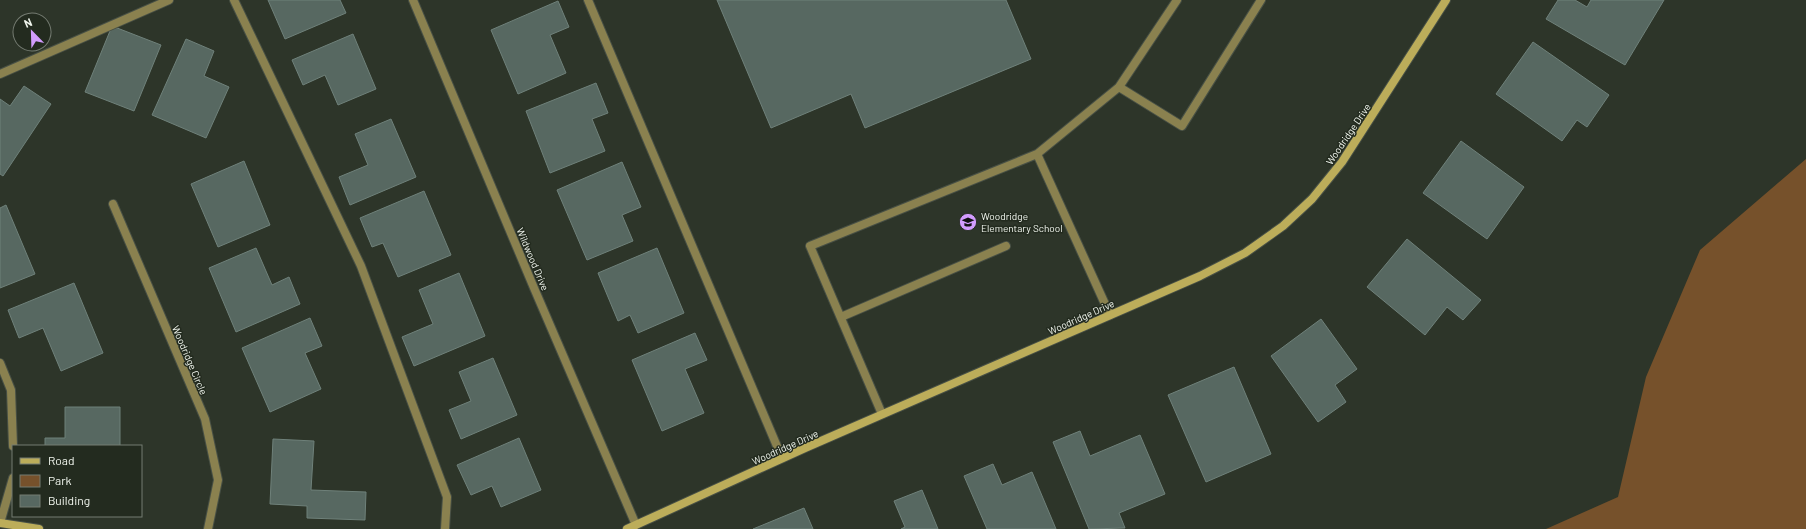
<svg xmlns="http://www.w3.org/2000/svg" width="1806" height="529" viewBox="0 0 1806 529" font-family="Barlow,sans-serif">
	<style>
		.green { fill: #76512b }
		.building { fill: #576861; stroke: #6f817a }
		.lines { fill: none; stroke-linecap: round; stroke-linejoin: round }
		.lane-casing { stroke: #485045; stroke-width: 10 }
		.street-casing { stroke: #485045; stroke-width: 10 }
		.secondary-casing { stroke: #485045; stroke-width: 10 }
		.lane { stroke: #8a814f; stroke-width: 8 }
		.street { stroke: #8a814f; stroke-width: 8 }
		.secondary { stroke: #bcad5a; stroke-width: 8 }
		.labels { text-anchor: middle; stroke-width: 3; stroke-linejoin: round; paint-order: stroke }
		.street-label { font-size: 10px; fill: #f1f6ee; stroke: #232b1f }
		.poi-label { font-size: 10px; fill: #f1f6ee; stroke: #232b1f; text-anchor: start }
	</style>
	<rect width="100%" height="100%" fill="#2d3529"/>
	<path class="green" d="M1806 159V529H1546L1618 497 1646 377 1700 250Z"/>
	<path class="building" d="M268 0H340L346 13 285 39Z
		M717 0H1006L1031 59 865 128 851 94 771 128Z
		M1558 0H1575L1587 7 1591 0H1664L1625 65 1546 19Z
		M558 1 569 27 550 35 566 73 518 94 491 30Z
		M112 26 161 45 134 111 85 92Z
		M353 34 376 89 338 105 325 75 303 85 292 60Z
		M186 39 214 51 204 76 229 87 206 138 152 115Z
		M1533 42 1609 95 1587 127 1577 120 1562 141 1496 94Z
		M596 83 608 113 592 119 605 151 550 173 526 111Z
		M24 86 51 104 3 176 0 174V99L10 106Z
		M391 119 416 177 350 205 339 177 368 165 355 134Z
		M1461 141 1524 187 1487 239 1423 193Z
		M244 161 270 225 218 247 191 184Z
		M622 162 641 207 622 215 633 241 587 260 557 190Z
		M424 191 451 255 398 277 383 243 372 247 360 218Z
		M6 205 35 274 0 288V208Z
		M1407 239 1481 300 1463 320 1447 307 1425 335 1367 287Z
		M256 248 272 285 289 277 300 304 236 332 209 268Z
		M657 248 684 313 638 333 630 315 618 321 598 273Z
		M459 273 485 336 414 366 402 337 433 324 419 290Z
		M74 283 103 353 61 371 43 328 19 338 8 310Z
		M310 318 322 346 305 353 321 389 270 412 242 348Z
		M1321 319 1357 369 1335 385 1346 402 1318 422 1271 356Z
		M695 333 707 360 685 369 704 413 662 431 632 360Z
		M493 358 517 415 461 439 449 410 471 401 459 372Z
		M1234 367 1271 454 1206 482 1168 395Z
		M65 407H120V446H45V438H65Z
		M1080 431 1090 456 1140 435 1165 494 1119 513 1125 528 1089 529 1053 442Z
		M519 438 541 490 501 507 492 486 471 495 457 465Z
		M273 439 314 441 311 490 366 492 365 520 307 518V506L270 504Z
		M993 464 1002 485 1032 472 1056 529H987L964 476Z
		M922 490 938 529H901L905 527 894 501Z
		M804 508 813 529H753Z"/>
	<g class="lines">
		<defs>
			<path id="lane" d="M234 0 361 266 447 497 445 529
				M588 0 782 458
				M0 74 169 0
				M1119 87 1182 126 1261 0
				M1037 154 1110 315
				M841 317 1006 246
				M0 363 11 390 13 446
				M882 414 810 246 1037 154 1119 87 1177 0
				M0 523 13 478"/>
			<path id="street" d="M413 0 534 288 636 525
				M113 204 205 419 218 480 208 529"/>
			<path id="secondary" d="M0 523 39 529
				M627 529 805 448 1200 276 1245 253 1283 226 1312 199 1342 162 1446 0"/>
		</defs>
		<use href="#lane" class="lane-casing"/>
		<use href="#street" class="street-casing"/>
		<use href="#secondary" class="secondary-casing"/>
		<use href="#lane" class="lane"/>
		<use href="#street" class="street"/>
		<use href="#secondary" class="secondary"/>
	</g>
	<defs>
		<symbol id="school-disc" viewBox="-11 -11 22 22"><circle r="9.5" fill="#d29cfd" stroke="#232b1f"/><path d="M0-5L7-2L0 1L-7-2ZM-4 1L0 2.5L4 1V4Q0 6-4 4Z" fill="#111"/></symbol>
	</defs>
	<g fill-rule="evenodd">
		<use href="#school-disc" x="958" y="212" width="20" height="20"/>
	</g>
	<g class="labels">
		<g class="street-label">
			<text transform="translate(1348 134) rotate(-56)" y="4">Woodridge Drive</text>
			<text transform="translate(533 259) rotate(67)" y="4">Wildwood Drive</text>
			<text transform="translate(1081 317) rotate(-24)" y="4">Woodridge Drive</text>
			<text transform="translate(190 360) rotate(67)" y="4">Woodridge Circle</text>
			<text transform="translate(785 447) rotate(-24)" y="4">Woodridge Drive</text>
		</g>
		<g class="poi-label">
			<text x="981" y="220">Woodridge<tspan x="981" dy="12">Elementary School</tspan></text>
		</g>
	</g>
	<rect x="12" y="445" width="130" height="72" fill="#232b1f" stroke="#757c72"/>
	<rect x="20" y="458" width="20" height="6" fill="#bcad5a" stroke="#757c72"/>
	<text x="48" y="465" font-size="12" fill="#f1f6ee">Road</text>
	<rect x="20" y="475" width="20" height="12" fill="#76512b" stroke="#757c72"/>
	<text x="48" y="485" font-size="12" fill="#f1f6ee">Park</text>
	<rect x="20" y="495" width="20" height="12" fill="#576861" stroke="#757c72"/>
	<text x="48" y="505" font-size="12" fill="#f1f6ee">Building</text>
	<g transform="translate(32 32) rotate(337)"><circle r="19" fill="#232b1f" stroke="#757c72"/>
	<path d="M0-3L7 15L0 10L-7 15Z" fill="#d29cfd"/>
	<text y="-6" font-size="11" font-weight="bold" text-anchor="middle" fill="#f1f6ee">N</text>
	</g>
</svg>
